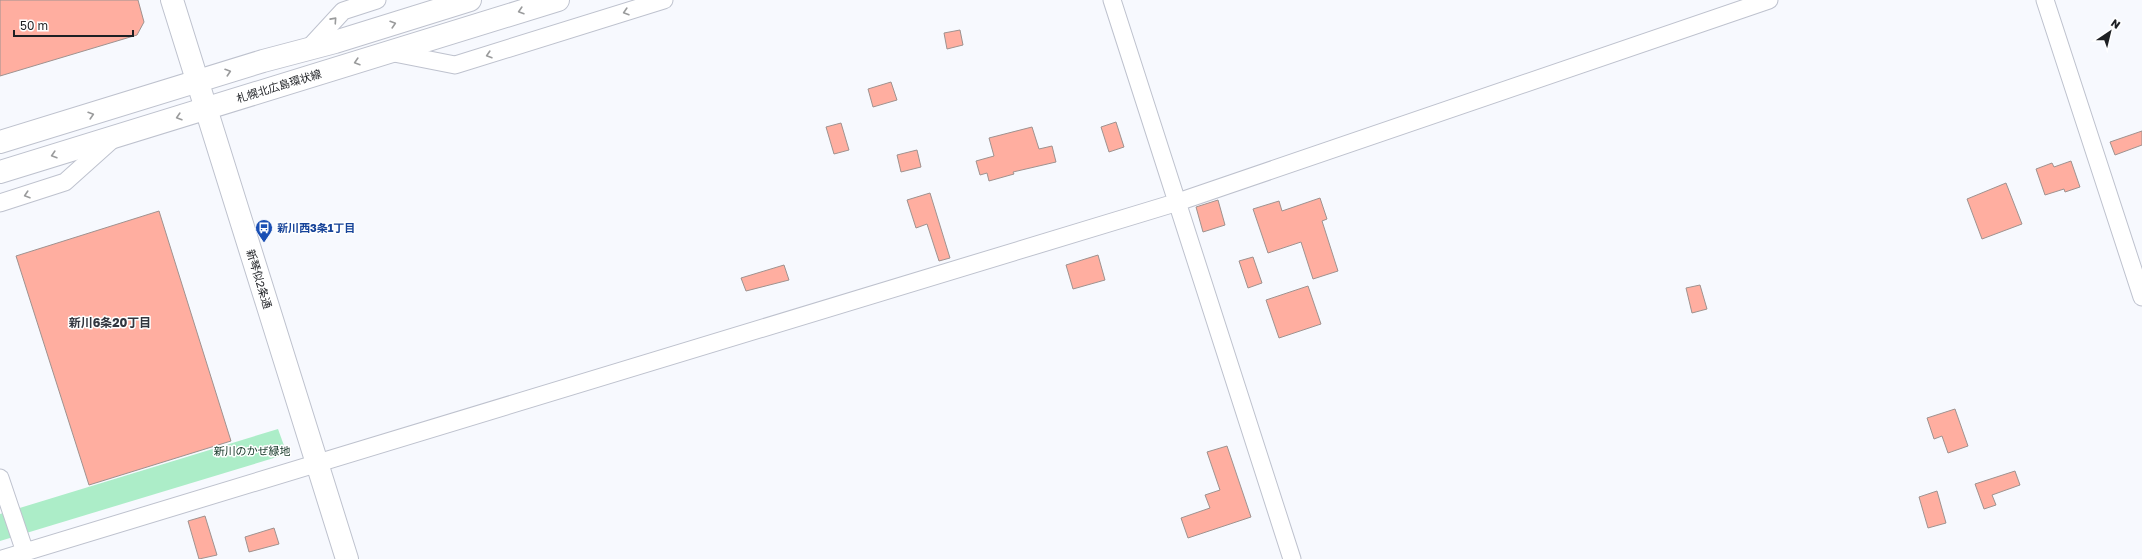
<svg xmlns="http://www.w3.org/2000/svg" width="2142" height="559" viewBox="0 0 2142 559" font-family="'Golos Text','Noto Sans JP',sans-serif">
	<style>
		.green { fill: #acedc8 }
		.building { fill: #ffaea0; stroke: #9f928f }
		.lines { fill: none; stroke-linecap: round; stroke-linejoin: round }
		.minor-casing { stroke: #bec2ce; stroke-width: 19 }
		.tertiary-casing { stroke: #bec2ce; stroke-width: 24 }
		.primary-casing { stroke: #bec2ce; stroke-width: 24 }
		.minor { stroke: #fff; stroke-width: 17 }
		.tertiary { stroke: #fff; stroke-width: 22 }
		.primary { stroke: #fff; stroke-width: 22 }
		.oneway { stroke: #9a9b9c }
		.labels { text-anchor: middle; stroke-width: 3; stroke-linejoin: round; paint-order: stroke }
		.street-label { font-size: 11px; fill: #1e2024; stroke: #fff }
		.transit-label { font-size: 11px; font-weight: bold; fill: #164399; stroke: #fff; text-anchor: start }
		.park-label { font-size: 11px; fill: #0e3121; stroke: #fff }
		.neighbourhood-label { font-size: 12px; font-weight: bold; fill: #32363f; stroke: #fff }
	</style>
	<rect width="100%" height="100%" fill="#f7f9fe"/>
	<path class="green" d="M278 429 287 454 0 541V514Z"/>
	<path class="building" d="M0 0H138L144 22 137 35 0 76Z
		M960 30 963 45 947 49 944 33Z
		M891 82 897 100 873 107 868 89Z
		M1116 122 1124 147 1109 152 1101 127Z
		M841 123 849 150 834 154 826 127Z
		M1032 127 1039 149 1052 146 1056 162 1013 172 1014 174 989 181 987 173 980 175 976 161 994 156 989 138Z
		M2142 131V145L2115 155 2110 142Z
		M917 150 921 167 901 172 897 155Z
		M2071 161 2080 187 2065 192 2064 189 2045 195 2036 169 2052 163 2054 167Z
		M2006 183 2022 224 1982 239 1967 199Z
		M930 193 950 258 939 261 927 224 916 228 907 200Z
		M1320 198 1327 219 1322 221 1338 271 1313 279 1301 242 1268 253 1253 209 1279 201 1282 211Z
		M1218 200 1225 225 1203 232 1196 207Z
		M159 211 231 441 89 485 16 256Z
		M1098 255 1105 280 1073 289 1066 265Z
		M1253 257 1262 283 1248 288 1239 261Z
		M784 265 789 280 746 291 741 278Z
		M1700 285 1707 309 1692 313 1686 288Z
		M1308 286 1321 324 1279 338 1266 300Z
		M1955 409 1968 446 1948 453 1942 436 1934 439 1927 418Z
		M1227 446 1251 517 1188 538 1181 518 1210 508 1205 495 1220 490 1207 452Z
		M2015 471 2020 485 1992 495 1996 505 1984 509 1975 484Z
		M1937 491 1946 523 1928 528 1919 497Z
		M205 516 217 555 199 559 188 521Z
		M274 528 279 544 249 552 245 537Z"/>
	<g class="lines">
		<defs>
			<path id="minor" d="M1112 0 1292 559
				M2045 0 2142 297
				M308 49 343 11 377 0
				M389 52 455 65 664 0
				M0 203 65 182 113 139
				M0 478 25 552
				M2 559 1178 202 1769 0"/>
			<path id="tertiary" d="M172 0 347 559"/>
			<path id="primary" d="M0 142 263 61 335 42 470 0
				M0 172 558 0"/>
		</defs>
		<use href="#minor" class="minor-casing"/>
		<use href="#tertiary" class="tertiary-casing"/>
		<use href="#primary" class="primary-casing"/>
		<use href="#minor" class="minor"/>
		<use href="#tertiary" class="tertiary"/>
		<use href="#primary" class="primary"/>
	</g>
	<defs><path id="oneway-chevron" d="M-2-3.5L2.5 0L-2 3.5" fill="none" stroke-width="1.6" stroke-linecap="round" stroke-linejoin="round"/></defs>
	<g class="oneway">
		<use href="#oneway-chevron" transform="translate(521 11) rotate(163)"/>
		<use href="#oneway-chevron" transform="translate(626 12) rotate(163)"/>
		<use href="#oneway-chevron" transform="translate(334 20) rotate(-48)"/>
		<use href="#oneway-chevron" transform="translate(393 24) rotate(-17)"/>
		<use href="#oneway-chevron" transform="translate(489 55) rotate(163)"/>
		<use href="#oneway-chevron" transform="translate(357 62) rotate(163)"/>
		<use href="#oneway-chevron" transform="translate(228 72) rotate(-18)"/>
		<use href="#oneway-chevron" transform="translate(91 115) rotate(-17)"/>
		<use href="#oneway-chevron" transform="translate(179 117) rotate(163)"/>
		<use href="#oneway-chevron" transform="translate(54 155) rotate(163)"/>
		<use href="#oneway-chevron" transform="translate(27 195) rotate(162)"/>
	</g>
	<defs>
		<symbol id="bus-pin" viewBox="-11 -11 22 30"><path d="M0 17L-7.5 6A9.5 9.5 0 1 1 7.5 6Z" fill="#1a4fb4" stroke="#fff"/><path d="M-5-6H5V4H4V6H2V4H-2V6H-4V4H-5ZM-3.5-4V0h7V-4ZM-3.5 1.2v1.5H-2V1.2ZM2 1.2v1.5H3.5V1.2Z" fill="#fff"/></symbol>
	</defs>
	<g fill-rule="evenodd">
		<use href="#bus-pin" x="254" y="218" width="20" height="27"/>
	</g>
	<g class="labels">
		<g class="street-label">
			<text transform="translate(279 86) rotate(-17)" y="4">札幌北広島環状線</text>
			<text transform="translate(259 279) rotate(73)" y="4">新琴似2条通</text>
		</g>
		<g class="transit-label">
			<text x="277" y="232">新川西3条1丁目</text>
		</g>
		<g class="park-label">
			<text x="252" y="455">新川のかぜ緑地</text>
		</g>
		<g class="neighbourhood-label">
			<text x="110" y="327">新川6条20丁目</text>
		</g>
	</g>
	<g transform="translate(2110 32) rotate(35)" stroke="#ffffff" stroke-width="3" paint-order="stroke">
	<path d="M0-3L7 15L0 10L-7 15Z" fill="#1e2024"/>
	<text y="-6" font-size="11" font-weight="bold" text-anchor="middle" fill="#1e2024">N</text>
	</g>
	<path d="M14 30v6h119v-6" fill="none" stroke="#1e2024" stroke-width="2"/>
	<text x="20" y="30" font-size="12" fill="#1e2024" stroke="#ffffff" stroke-width="3" paint-order="stroke">50 m</text>
</svg>
